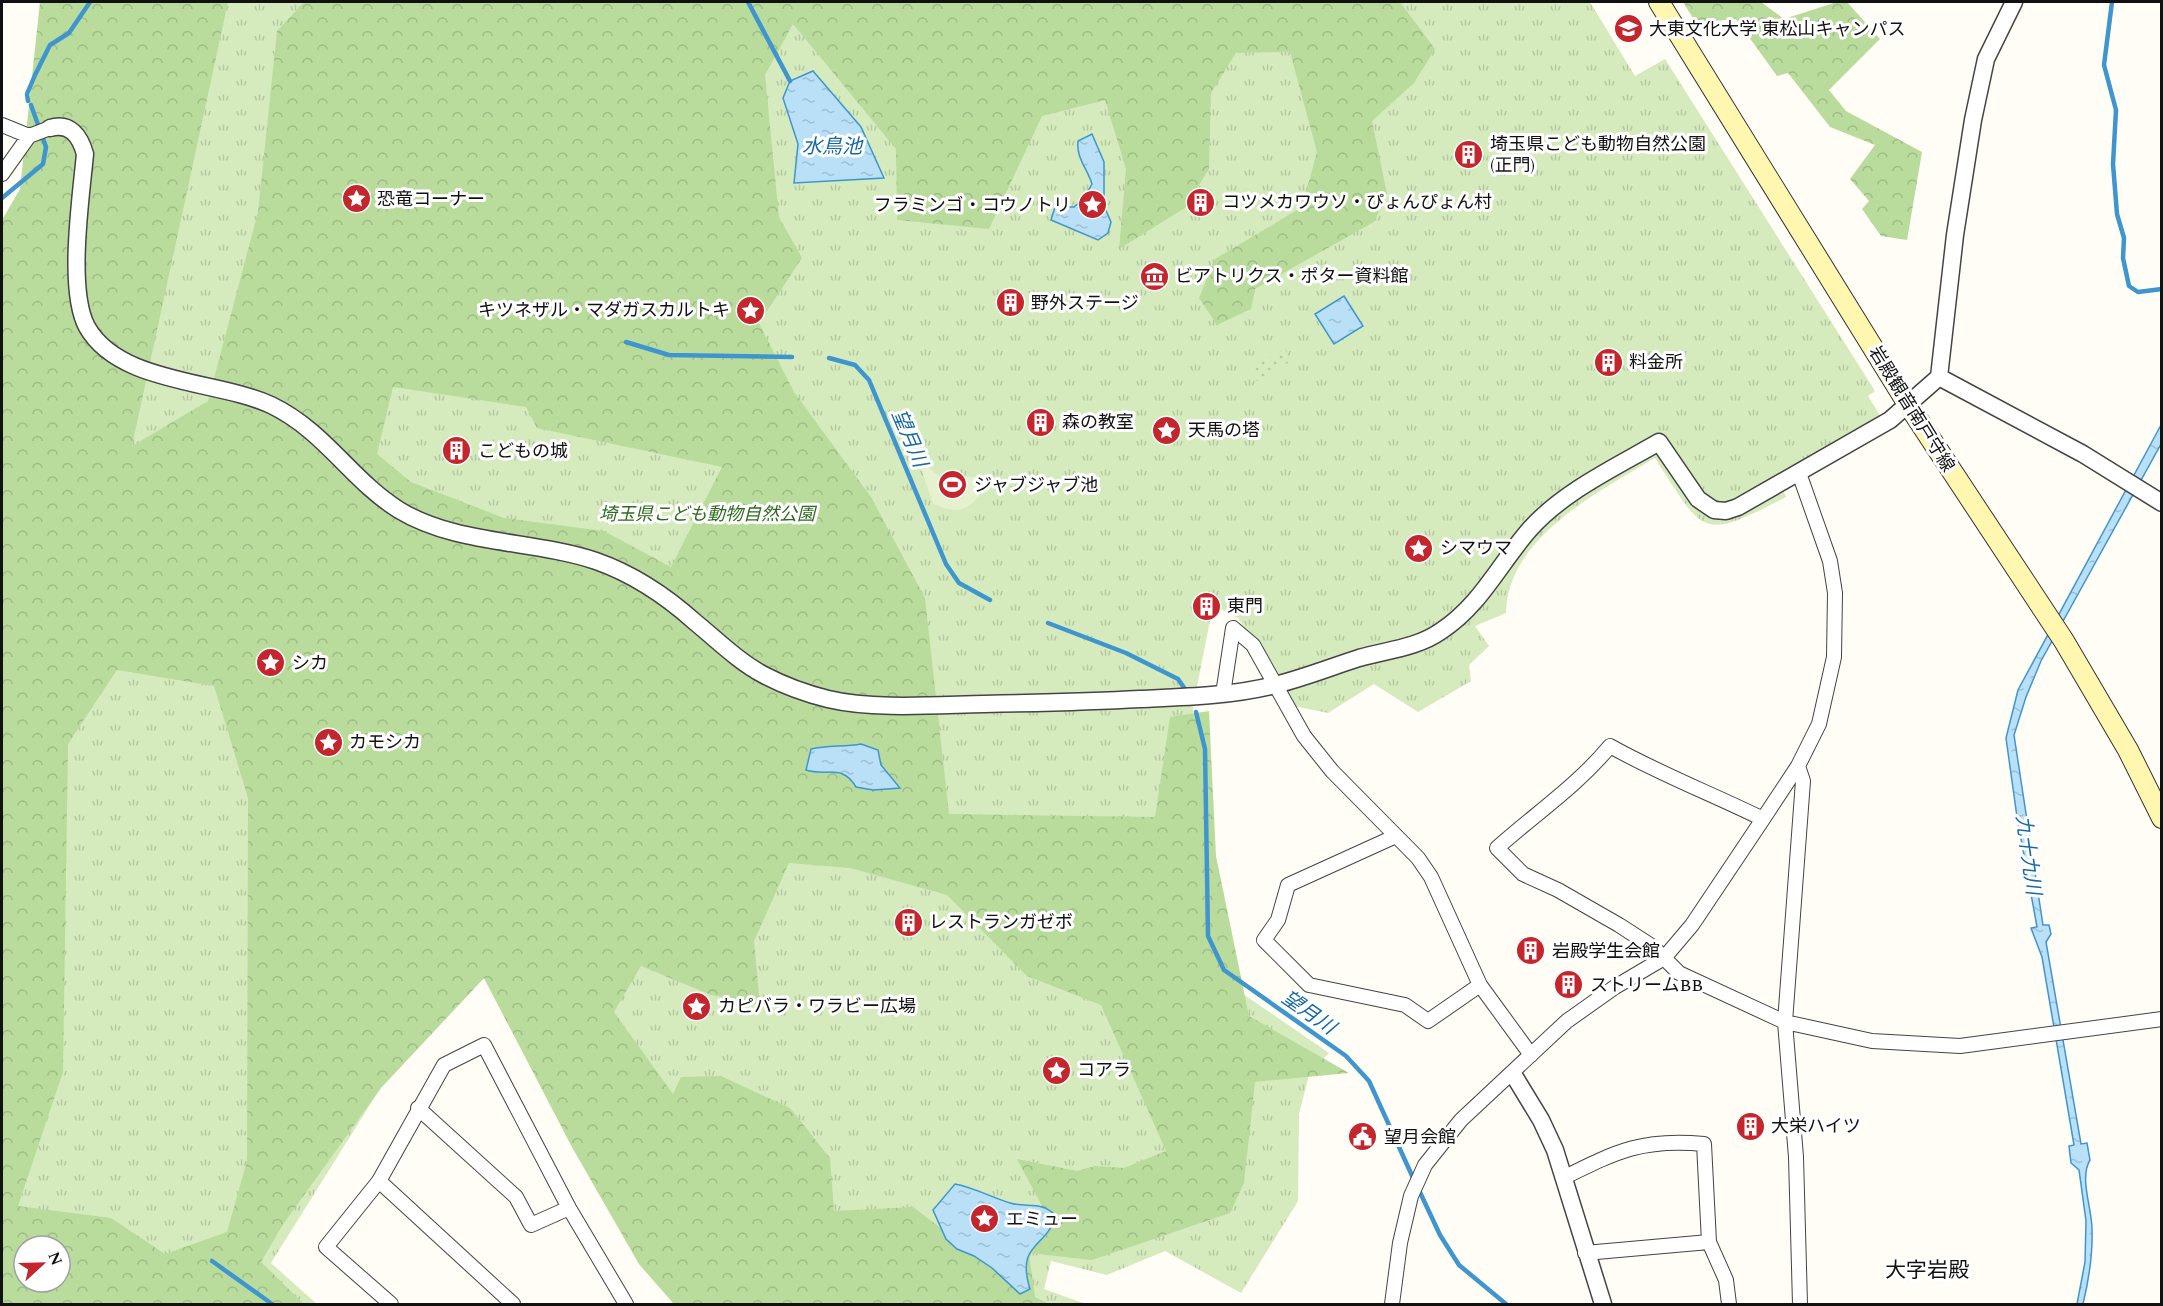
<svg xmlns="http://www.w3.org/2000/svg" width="2163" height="1306" viewBox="0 0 2163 1306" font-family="Spectral,'Noto Sans JP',serif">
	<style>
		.grass { fill: url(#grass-tufts); fill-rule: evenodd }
		.forest { fill: url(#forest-crowns); fill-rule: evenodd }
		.garden { fill: url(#garden-dots) }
		.pitch { fill: #e6f2cf }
		.water { fill: url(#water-ripples); stroke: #3f96cf; stroke-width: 1.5 }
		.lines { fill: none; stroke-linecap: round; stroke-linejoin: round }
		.stream { stroke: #3f96cf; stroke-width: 4.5 }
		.minor-casing { stroke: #444; stroke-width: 16 }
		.tertiary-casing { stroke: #444; stroke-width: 19 }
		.secondary-casing { stroke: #333; stroke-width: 22 }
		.minor { stroke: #fff; stroke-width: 14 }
		.tertiary { stroke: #fff; stroke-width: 16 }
		.secondary { stroke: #fff6b0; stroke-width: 20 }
		.labels { text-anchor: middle; stroke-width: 6; stroke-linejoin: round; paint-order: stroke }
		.poi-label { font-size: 18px; fill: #111; stroke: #fff; text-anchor: start }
		.street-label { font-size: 18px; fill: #111; stroke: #fff }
		.park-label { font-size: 18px; font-style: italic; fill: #2f6b1f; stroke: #fff }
		.water-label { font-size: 20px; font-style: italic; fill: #1768a6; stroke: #fff }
		.quarter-label { font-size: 21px; fill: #111; stroke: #fff }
	</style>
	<defs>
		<pattern id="grass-tufts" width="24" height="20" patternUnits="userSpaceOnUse" patternTransform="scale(1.5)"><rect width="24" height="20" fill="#d5ebbd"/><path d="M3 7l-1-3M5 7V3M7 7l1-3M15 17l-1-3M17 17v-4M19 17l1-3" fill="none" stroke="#b6c8a1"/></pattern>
		<pattern id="forest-crowns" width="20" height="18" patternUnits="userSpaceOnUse" patternTransform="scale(1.5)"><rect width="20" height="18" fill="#b9dc9c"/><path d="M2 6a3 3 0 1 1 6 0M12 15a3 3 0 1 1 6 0" fill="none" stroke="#9ebc85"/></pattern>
		<pattern id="garden-dots" width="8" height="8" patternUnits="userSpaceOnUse" patternTransform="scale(1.5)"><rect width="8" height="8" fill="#d5ebbd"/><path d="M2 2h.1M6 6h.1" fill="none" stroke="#b6c8a1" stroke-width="1.8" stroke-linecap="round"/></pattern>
		<pattern id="water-ripples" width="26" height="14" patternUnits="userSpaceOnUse" patternTransform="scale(1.5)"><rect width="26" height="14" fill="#b9e0f7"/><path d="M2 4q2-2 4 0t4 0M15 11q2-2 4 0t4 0" fill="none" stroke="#9ebfd3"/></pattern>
	</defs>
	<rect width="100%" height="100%" fill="#fffdf5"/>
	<path class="grass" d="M219 2H1590L1635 76 1665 59 1875 391 1868 396 1881 417 1778 480 1786 497C1701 541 1705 536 1655 458 1598 492 1507 538 1506 613L1475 626 1489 646 1469 665 1471 681 1418 712 1374 684 1328 713 1294 706 1238 618 1213 605 1194 702 1182 821 1193 949 1246 996 1329 1053 1310 1071 1299 1114 1298 1201 1241 1293 1165 1251 1107 1275 1051 1261 1044 1289 1086 1304H674L639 1264 572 1147 484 978 381 1087 271 1263 317 1304H2V340ZM24 1246H60V1282H24Z"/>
	<path class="forest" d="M40 2H228L132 446 208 401 258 212 277 31 304 2H1400L1435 49 1414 83 1372 121 1387 194 1374 222 1255 289 1251 309 1217 325 1199 298 1215 259 1302 207 1317 152 1290 52 1236 53 1211 93 1209 169 1185 208 1119 249 1126 169 1105 100 1042 116 989 229 897 220 896 149 793 24 765 75 779 217 802 258 759 323 794 392 871 497 925 598 949 814 1155 817 1170 717 1209 711 1216 856 1249 1016 1349 1073 1255 1082 1244 1183 1230 1213 1092 1260 1029 1253 1035 1297 1049 1304H674L639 1264 572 1147 484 978 381 1088 284 1223 261 1262 304 1304H2V220L20 189ZM393 387 526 407 537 428 722 467 671 567 604 531 504 518 411 482 377 454ZM117 670 214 686 248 798 247 1161 227 1232 165 1254 111 1218 18 1206 63 1072 68 744ZM789 863 850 868 947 895 1027 976 1101 1005 1166 1151 1124 1168 1095 1166 1077 1171 1017 1159 1043 1208 1003 1275 913 1207 834 1211 830 1158 790 1108 721 1076 681 1077 673 1094 614 1012 641 966 711 995 760 1005 754 941ZM24 1246H60V1282H24Z
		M1683 2H1761L1784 19 1837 2H1847L1880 39 1829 90 1846 111 1922 152 1907 240 1881 236 1862 209 1869 201 1850 179 1875 145 1830 127 1788 73 1777 76 1736 19 1696 23Z"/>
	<path class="garden" d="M1285 349 1291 361 1257 381 1250 369Z"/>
	<path class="pitch" d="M918 459 939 476 975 477 982 491C968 513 956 513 933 504Z"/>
	<path class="water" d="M813 71 861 127 884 178 794 183 798 144 783 98 790 81Z
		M1092 134 1104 162V206L1111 222 1108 233 1098 240 1051 220 1055 207H1074L1084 198 1092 184C1087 168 1076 158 1078 141Z
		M1344 296 1363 326 1334 344 1315 314Z
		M2161 425V444L2041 661 2026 697 2014 735 2043 925H2049L2051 934 2046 942 2081 1144 2087 1143 2090 1160C2079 1178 2092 1208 2092 1229 2093 1255 2089 1279 2083 1304H2077L2085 1262 2086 1221 2079 1170 2071 1163 2069 1146 2074 1145 2042 957 2031 928 2037 927 2017 817 2006 738 2018 690Z
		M861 744 878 750 881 765 900 788 873 790 856 787C842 763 827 777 806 770L811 749C827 745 844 747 861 744Z
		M955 1184C975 1188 991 1197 1010 1203 1027 1208 1042 1201 1055 1215 1049 1248 1015 1241 1030 1289L1020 1294 992 1268 974 1256 957 1249 946 1239 933 1210Z"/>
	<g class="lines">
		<path class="stream" d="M748 2 790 81
			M2112 2 2104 65 2116 110 2113 164 2117 214 2124 238 2123 258 2129 286 2138 292 2162 289
			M28 101 27 94 35 75 50 45 69 33 90 2
			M2 198 43 164 46 147 31 105
			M626 342 669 355 792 357
			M829 358 855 365 869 380 946 564 959 583 990 600
			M1048 623 1126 653 1178 679 1187 692
			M1196 712 1205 749 1208 936 1224 970 1346 1056 1369 1081 1414 1180
			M1418 1188 1440 1235 1459 1265 1506 1304
			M212 1261 272 1304"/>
		<defs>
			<path id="minor" d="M2 125 29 136
				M2 174 29 136 50 128
				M1223 694 1233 628 1253 645 1304 736 1332 771 1418 858 1431 877 1480 985 1531 1055
				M1798 766 1803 781 1785 1022 1796 1157 1800 1304
				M1763 819C1712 794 1660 774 1610 746 1578 785 1535 814 1497 848L1523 874 1558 890 1619 925 1653 947 1679 973 1785 1022 1872 1041 1960 1046 2162 1019
				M1396 836 1288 885 1278 920 1264 940 1309 985 1405 1005 1428 1021 1480 985
				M418 1108 516 1197 531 1225 569 1208
				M1565 1177C1617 1151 1644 1138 1704 1144L1709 1242 1726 1280 1729 1304
				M379 1181 513 1304
				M1585 1253 1709 1242
				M391 1304 326 1247 379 1181 444 1065 484 1045 569 1208 626 1304
				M1392 1304 1400 1243 1411 1196 1425 1165 1461 1120 1567 1021 1615 987 1664 958 1692 925 1763 819 1798 766 1819 724 1834 657 1835 593 1830 561 1799 473"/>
			<path id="tertiary" d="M50 128C70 122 80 136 85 154 81 197 67 290 87 327 119 384 217 380 271 405 325 431 351 480 399 510 456 545 534 540 596 561 633 574 666 596 695 622 717 640 739 662 764 675 783 685 808 694 828 699 874 710 937 705 984 704 1036 703 1088 702 1140 699 1185 697 1231 696 1275 685 1303 678 1331 667 1359 658 1387 650 1417 648 1441 631 1480 606 1500 563 1530 529 1564 491 1616 467 1659 442L1698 499 1714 510 1726 511 1738 507 1890 420 1939 377 1955 235 1973 120 1986 59 2014 2
				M1939 377 2083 454 2162 503
				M1513 1074 1541 1120 1555 1150 1603 1304"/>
			<path id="secondary" d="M1659 2 1909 406 2064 641 2128 750 2162 818"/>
		</defs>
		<use href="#minor" class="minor-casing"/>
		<use href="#tertiary" class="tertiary-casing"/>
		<use href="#secondary" class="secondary-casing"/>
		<use href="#minor" class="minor"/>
		<use href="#tertiary" class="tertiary"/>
		<use href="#secondary" class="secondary"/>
	</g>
	<defs>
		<symbol id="university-disc" viewBox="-11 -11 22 22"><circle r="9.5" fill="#c4262e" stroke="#fff"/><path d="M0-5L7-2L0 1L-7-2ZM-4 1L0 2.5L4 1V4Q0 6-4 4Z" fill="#fff"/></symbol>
		<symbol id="building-disc" viewBox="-11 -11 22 22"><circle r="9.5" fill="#c4262e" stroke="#fff"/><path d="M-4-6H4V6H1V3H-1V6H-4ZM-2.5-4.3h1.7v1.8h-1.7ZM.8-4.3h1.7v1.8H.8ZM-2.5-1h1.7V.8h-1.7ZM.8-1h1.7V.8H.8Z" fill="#fff"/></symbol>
		<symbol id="sight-disc" viewBox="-11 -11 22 22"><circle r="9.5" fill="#c4262e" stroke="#fff"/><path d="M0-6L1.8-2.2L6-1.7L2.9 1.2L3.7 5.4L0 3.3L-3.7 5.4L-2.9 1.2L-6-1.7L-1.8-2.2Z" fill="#fff"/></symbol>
		<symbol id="museum-disc" viewBox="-11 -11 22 22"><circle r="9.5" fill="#c4262e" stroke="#fff"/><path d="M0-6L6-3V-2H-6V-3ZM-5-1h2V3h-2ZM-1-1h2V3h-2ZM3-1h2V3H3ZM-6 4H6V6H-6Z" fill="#fff"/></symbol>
		<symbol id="stadium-disc" viewBox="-11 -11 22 22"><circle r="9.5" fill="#c4262e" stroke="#fff"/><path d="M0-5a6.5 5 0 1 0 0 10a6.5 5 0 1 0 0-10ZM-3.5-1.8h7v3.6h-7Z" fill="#fff"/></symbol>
		<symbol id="civic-disc" viewBox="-11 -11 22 22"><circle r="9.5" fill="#c4262e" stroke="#fff"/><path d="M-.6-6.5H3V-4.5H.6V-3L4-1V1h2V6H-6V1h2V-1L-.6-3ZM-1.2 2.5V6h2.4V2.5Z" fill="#fff"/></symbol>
	</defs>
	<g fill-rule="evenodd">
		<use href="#university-disc" x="1612" y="12" width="33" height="33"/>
		<use href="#building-disc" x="1452" y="138" width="33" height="33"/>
		<use href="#sight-disc" x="340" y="182" width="33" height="33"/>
		<use href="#building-disc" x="1184" y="186" width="33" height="33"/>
		<use href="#sight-disc" x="1076" y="188" width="33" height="33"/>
		<use href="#museum-disc" x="1138" y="260" width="33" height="33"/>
		<use href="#building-disc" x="994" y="286" width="33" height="33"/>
		<use href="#sight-disc" x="734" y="294" width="33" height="33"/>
		<use href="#building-disc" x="1592" y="346" width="33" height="33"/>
		<use href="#building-disc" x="1024" y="406" width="33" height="33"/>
		<use href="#sight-disc" x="1150" y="414" width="33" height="33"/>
		<use href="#building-disc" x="440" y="434" width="33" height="33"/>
		<use href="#stadium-disc" x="936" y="468" width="33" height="33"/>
		<use href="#sight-disc" x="1402" y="532" width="33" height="33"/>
		<use href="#building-disc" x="1190" y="590" width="33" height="33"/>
		<use href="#sight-disc" x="254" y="646" width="33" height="33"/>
		<use href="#sight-disc" x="312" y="726" width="33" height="33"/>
		<use href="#building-disc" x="892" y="906" width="33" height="33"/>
		<use href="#building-disc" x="1514" y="934" width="33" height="33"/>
		<use href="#building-disc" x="1552" y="968" width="33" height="33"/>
		<use href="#sight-disc" x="680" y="990" width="33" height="33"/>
		<use href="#sight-disc" x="1040" y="1054" width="33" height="33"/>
		<use href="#building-disc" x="1734" y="1110" width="33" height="33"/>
		<use href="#civic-disc" x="1346" y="1120" width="33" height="33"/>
		<use href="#sight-disc" x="968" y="1202" width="33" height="33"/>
	</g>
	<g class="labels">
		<g class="poi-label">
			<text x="1649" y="35">大東文化大学 東松山キャンパス</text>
			<text x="1490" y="150">埼玉県こども動物自然公園<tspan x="1490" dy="21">(正門)</tspan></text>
			<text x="377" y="205">恐竜コーナー</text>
			<text x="1222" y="208">コツメカワウソ・ぴょんぴょん村</text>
			<text x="1071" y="211" text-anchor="end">フラミンゴ・コウノトリ</text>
			<text x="1175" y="282">ビアトリクス・ポター資料館</text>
			<text x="1031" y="309">野外ステージ</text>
			<text x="730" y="316" text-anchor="end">キツネザル・マダガスカルトキ</text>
			<text x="1629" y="368">料金所</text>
			<text x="1062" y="428">森の教室</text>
			<text x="1188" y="436">天馬の塔</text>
			<text x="478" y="457">こどもの城</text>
			<text x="974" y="491">ジャブジャブ池</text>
			<text x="1440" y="554">シマウマ</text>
			<text x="1227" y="612">東門</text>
			<text x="292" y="669">シカ</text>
			<text x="349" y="748">カモシカ</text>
			<text x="929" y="928">レストランガゼボ</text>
			<text x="1552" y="957">岩殿学生会館</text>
			<text x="1590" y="991">ストリームBB</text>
			<text x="718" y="1012">カピバラ・ワラビー広場</text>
			<text x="1077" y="1076">コアラ</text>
			<text x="1771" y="1132">大栄ハイツ</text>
			<text x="1384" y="1143">望月会館</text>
			<text x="1006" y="1225">エミュー</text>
		</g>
		<g class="street-label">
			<text transform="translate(1912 409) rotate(58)" y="6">岩殿観音南戸守線</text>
		</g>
		<g class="park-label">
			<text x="707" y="520">埼玉県こども動物自然公園</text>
		</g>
		<g class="water-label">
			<text x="832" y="153">水鳥池</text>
			<text transform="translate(910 438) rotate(67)" y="7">望月川</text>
			<text transform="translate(2029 855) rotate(82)" y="7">九十九川</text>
			<text transform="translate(1309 1012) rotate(35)" y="7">望月川</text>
		</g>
		<g class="quarter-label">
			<text x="1927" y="1277">大字岩殿</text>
		</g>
	</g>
	<rect width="2163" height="1306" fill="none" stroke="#111111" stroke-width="6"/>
	<g transform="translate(42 1264) rotate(68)"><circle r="28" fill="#ffffff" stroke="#a0a0a0" stroke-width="1.5"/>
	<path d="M0-4.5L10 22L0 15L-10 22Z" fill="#c4262e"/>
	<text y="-9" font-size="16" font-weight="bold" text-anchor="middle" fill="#111111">N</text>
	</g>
</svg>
